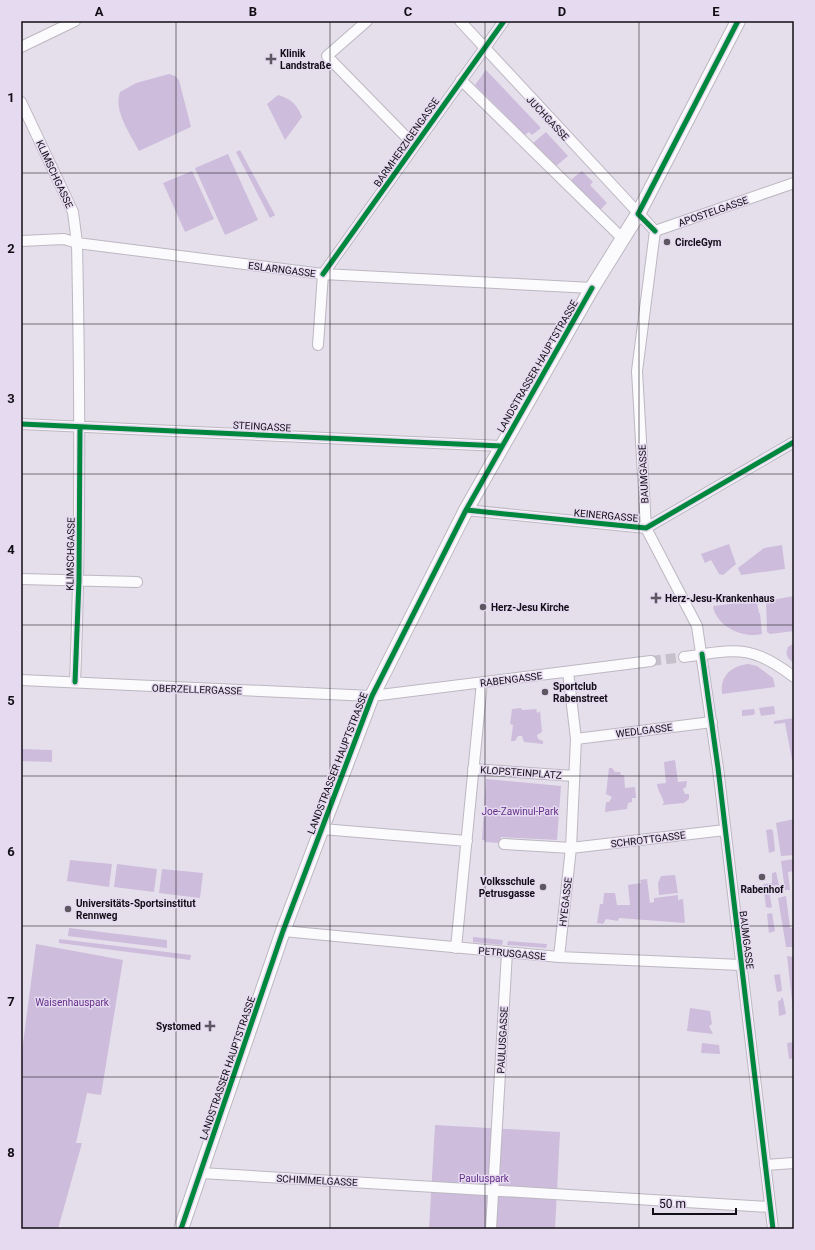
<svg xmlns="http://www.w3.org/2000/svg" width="815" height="1250" viewBox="0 0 815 1250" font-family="Roboto,sans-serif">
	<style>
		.green { fill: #cdbcdc }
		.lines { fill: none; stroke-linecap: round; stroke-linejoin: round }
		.street-tunnel { stroke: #c5c0cb; stroke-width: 10; stroke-dasharray: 10 5; stroke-linecap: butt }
		.street-casing { stroke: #bcb7c1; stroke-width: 12 }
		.secondary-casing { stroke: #bcb7c1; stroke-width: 16 }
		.street { stroke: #fbfafc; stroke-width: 10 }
		.secondary { stroke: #fbfafc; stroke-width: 14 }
		.cycleway-casing { stroke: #e5daf0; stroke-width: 8 }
		.cycleway { stroke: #00873e; stroke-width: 5 }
		.grid { fill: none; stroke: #120e15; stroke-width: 1; stroke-opacity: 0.55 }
		.poi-dot { fill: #5c5760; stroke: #e5daf0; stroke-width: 1.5 }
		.labels { text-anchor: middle; stroke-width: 3; stroke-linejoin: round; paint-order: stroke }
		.poi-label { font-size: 10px; font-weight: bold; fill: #120e15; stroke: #e5daf0; text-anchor: start }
		.street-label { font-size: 10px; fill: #120e15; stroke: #e5daf0 }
		.park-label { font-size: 10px; fill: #642f89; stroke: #e5daf0 }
		.neatline { fill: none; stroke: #120e15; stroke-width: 1.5 }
		.grid-label { font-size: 13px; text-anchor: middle; font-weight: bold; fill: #120e15 }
	</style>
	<rect width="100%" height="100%" fill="#e5dfeb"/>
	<path class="green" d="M486 70 541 128 532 135 529 132 525 135 475 85Z
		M169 74 175 76 179 80 191 127 139 151C131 135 113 111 120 92L136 83Z
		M278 95C291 99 297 104 302 117L285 140 267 104Z
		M546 132 568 156 556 166 533 143Z
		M240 150 275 215 270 218 236 152Z
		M228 154 258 220 225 235 195 168Z
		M192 171 214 219 185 232 163 183Z
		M582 171 593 182 590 185 607 203 599 211 572 182V179Z
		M729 544 736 564 723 575 719 574 711 560 705 563 701 554Z
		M782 545 785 569 741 575 738 568 764 548Z
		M794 596V631L770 634 767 632 766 601Z
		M745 602 746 604 757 602 759 613H760L762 634C743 639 716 626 713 606Z
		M794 643V663C787 659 785 654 788 647Z
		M748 664 757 666 773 678 775 687 722 694C720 676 731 666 748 664Z
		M774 706 775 714 761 716 759 708Z
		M521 708 522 710 537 709 536 711 538 713 540 711 542 732 537 735 538 739 543 741V744L524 742 522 736H518L515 741H511L513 725 510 724 512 709Z
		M754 709 755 713 753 715 742 716V710Z
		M794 718V760H792L785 723 774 724V721Z
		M21 734 22 749 52 750V762L21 761Z
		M675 760 678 782 687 781 686 787 683 789 685 794H689V799L684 803 662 805 664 803C662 795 658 792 657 784L666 783 664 762Z
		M609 768H612L615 772H620L621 775H624L625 788 635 787 636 798H632V802L628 803 627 809 605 812 606 802H609L612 797 606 794Z
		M486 779 561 786 557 840 501 837 500 843 485 842V840H482Z
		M794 819V855L781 856 776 823Z
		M771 829 773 831 775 851 769 853 766 830Z
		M794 859V871L788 872 790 890H785L781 861Z
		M70 860 112 864 109 887 67 881Z
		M117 864 157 869 154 892 114 887Z
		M162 869 203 873 200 898 159 893Z
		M776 872 779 885 764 887 763 884 772 883V873Z
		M675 875 678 893 659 895 658 883 661 876Z
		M647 879 650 903 654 902V898L678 895V900L683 899 685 923 619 918 618 921 606 919 603 924 597 923 600 904H603L604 893H615L617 905H630L628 885 641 883 640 880Z
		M769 891 772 907 769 908 766 907 764 892Z
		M786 896 790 928H794V947H786L778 898Z
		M772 913 775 931 769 933 767 914Z
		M69 928 167 940V948L68 936Z
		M473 937 503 940 502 945 473 942Z
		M59 939 191 955 190 960 59 943Z
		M508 941 547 944 546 948 507 945Z
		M36 944 123 960 101 1095 87 1093 76 1143H82L58 1229H21V1059Z
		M787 956 794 957V1010H793Z
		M780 974 782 991 777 992 774 975Z
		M781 998H783L786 1014 779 1016 778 1001 781 1000Z
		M690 1008 710 1011 712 1024 709 1026 713 1034 687 1031Z
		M794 1042V1058L789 1059 787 1043Z
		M702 1043 719 1045 720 1054 701 1053Z
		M435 1125 560 1132 555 1229H429Z"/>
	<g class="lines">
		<path class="street-tunnel" d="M651 661 684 657"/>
		<defs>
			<path id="street" d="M367 21 327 56 414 145
				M460 21 655 231
				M21 47 75 21
				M461 80 622 238
				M21 102 73 212 77 243C80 389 81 536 75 682
				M655 231 637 371 646 528 697 626 718 768 773 1229
				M655 231 794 183
				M21 241 64 239 77 243 323 274 592 288
				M318 345 323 274 504 21
				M21 424 501 446
				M466 510 646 528 794 442
				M21 579 137 582
				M684 657C735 650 750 643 794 677
				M21 680 372 696 651 661
				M576 739 712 722
				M473 769 574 776
				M322 829 467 841
				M504 844 571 848 725 830
				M283 931 559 957 741 965
				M456 948 482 682
				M559 957 571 848 576 739 568 672
				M765 1165 794 1163
				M201 1173 770 1207
				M491 1229 507 952"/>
			<path id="secondary" d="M181 1229 283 931 372 696 466 510 592 288 638 214 738 21"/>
		</defs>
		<use href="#street" class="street-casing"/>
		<use href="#secondary" class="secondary-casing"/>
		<use href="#street" class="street"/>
		<use href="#secondary" class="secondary"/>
		<defs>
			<path id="cycleway" d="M655 231 638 214 738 21
				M323 274 504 21
				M21 424 501 446
				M466 510 646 528 794 442
				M702 654 718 768 773 1229
				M75 682 79 580 80 427
				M181 1229 283 931 372 696 466 510 592 288"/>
		</defs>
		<use href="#cycleway" class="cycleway-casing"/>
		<use href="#cycleway" class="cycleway"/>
	</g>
	<path class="grid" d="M176 21V1229M330 21V1229M485 21V1229M639 21V1229M21 173H794M21 324H794M21 474H794M21 625H794M21 776H794M21 926H794M21 1077H794"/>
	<g class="poi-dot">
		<path d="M269 53h4v4h4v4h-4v4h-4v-4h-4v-4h4z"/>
		<circle cx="667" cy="242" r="4"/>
		<path d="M654 592h4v4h4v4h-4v4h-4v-4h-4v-4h4z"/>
		<circle cx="483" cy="607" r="4"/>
		<circle cx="545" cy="692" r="4"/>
		<circle cx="762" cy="877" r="4"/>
		<circle cx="543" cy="887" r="4"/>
		<circle cx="68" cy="909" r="4"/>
		<path d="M208 1020h4v4h4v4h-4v4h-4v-4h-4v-4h4z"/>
	</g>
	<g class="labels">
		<g class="poi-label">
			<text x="280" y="57">Klinik<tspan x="280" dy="12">Landstraße</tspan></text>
			<text x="675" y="246">CircleGym</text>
			<text x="665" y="602">Herz-Jesu-Krankenhaus</text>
			<text x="491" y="611">Herz-Jesu Kirche</text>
			<text x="553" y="690">Sportclub<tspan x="553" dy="12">Rabenstreet</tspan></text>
			<text x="535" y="885" text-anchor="end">Volksschule<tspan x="535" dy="12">Petrusgasse</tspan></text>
			<text x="762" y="893" text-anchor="middle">Rabenhof</text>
			<text x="76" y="907">Universitäts-Sportsinstitut<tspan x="76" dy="12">Rennweg</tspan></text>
			<text x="201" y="1030" text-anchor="end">Systomed</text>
		</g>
		<g class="street-label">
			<text transform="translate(548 118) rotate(47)" y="4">JUCHGASSE</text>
			<text transform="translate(406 142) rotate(-55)" y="4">BARMHERZIGENGASSE</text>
			<text transform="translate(55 174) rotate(65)" y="4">KLIMSCHGASSE</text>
			<text transform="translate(713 211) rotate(-19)" y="4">APOSTELGASSE</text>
			<text transform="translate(282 269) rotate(7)" y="4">ESLARNGASSE</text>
			<text transform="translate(537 366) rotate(-60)" y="4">LANDSTRASSER HAUPTSTRASSE</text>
			<text transform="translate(262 426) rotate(3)" y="4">STEINGASSE</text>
			<text transform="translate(643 474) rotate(-93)" y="4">BAUMGASSE</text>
			<text transform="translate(606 515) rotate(5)" y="4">KEINERGASSE</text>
			<text transform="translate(70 554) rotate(-89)" y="4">KLIMSCHGASSE</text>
			<text transform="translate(511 679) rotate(-7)" y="4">RABENGASSE</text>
			<text transform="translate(197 689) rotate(2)" y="4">OBERZELLERGASSE</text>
			<text transform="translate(644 730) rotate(-7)" y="4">WEDLGASSE</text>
			<text transform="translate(337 763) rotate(-69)" y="4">LANDSTRASSER HAUPTSTRASSE</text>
			<text transform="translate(521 772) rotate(4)" y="4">KLOPSTEINPLATZ</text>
			<text transform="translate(648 839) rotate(-7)" y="4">SCHROTTGASSE</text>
			<text transform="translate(565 902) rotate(-83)" y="4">HYEGASSE</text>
			<text transform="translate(747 940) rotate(83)" y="4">BAUMGASSE</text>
			<text transform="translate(512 953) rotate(5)" y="4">PETRUSGASSE</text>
			<text transform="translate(502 1040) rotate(-87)" y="4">PAULUSGASSE</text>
			<text transform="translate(227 1068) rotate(-71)" y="4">LANDSTRASSER HAUPTSTRASSE</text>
			<text transform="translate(317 1180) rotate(3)" y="4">SCHIMMELGASSE</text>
		</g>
		<g class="park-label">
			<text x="520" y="815">Joe-Zawinul-Park</text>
			<text x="72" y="1006">Waisenhauspark</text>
			<text x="484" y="1182">Pauluspark</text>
		</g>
	</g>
	<rect width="815" height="1250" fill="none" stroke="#e5daf0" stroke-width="44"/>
	<path d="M653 1208v6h83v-6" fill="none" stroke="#120e15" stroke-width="2"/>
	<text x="659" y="1208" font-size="12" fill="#120e15" stroke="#e5daf0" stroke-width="3" paint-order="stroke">50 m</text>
	<rect x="22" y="22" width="771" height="1206" class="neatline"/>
	<g class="grid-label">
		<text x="99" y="16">A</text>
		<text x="253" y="16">B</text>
		<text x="408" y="16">C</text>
		<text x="562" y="16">D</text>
		<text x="716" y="16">E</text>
		<text x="11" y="102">1</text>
		<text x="11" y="253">2</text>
		<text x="11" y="403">3</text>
		<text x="11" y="554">4</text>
		<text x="11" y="705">5</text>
		<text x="11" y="856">6</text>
		<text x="11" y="1006">7</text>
		<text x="11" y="1157">8</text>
	</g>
</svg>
